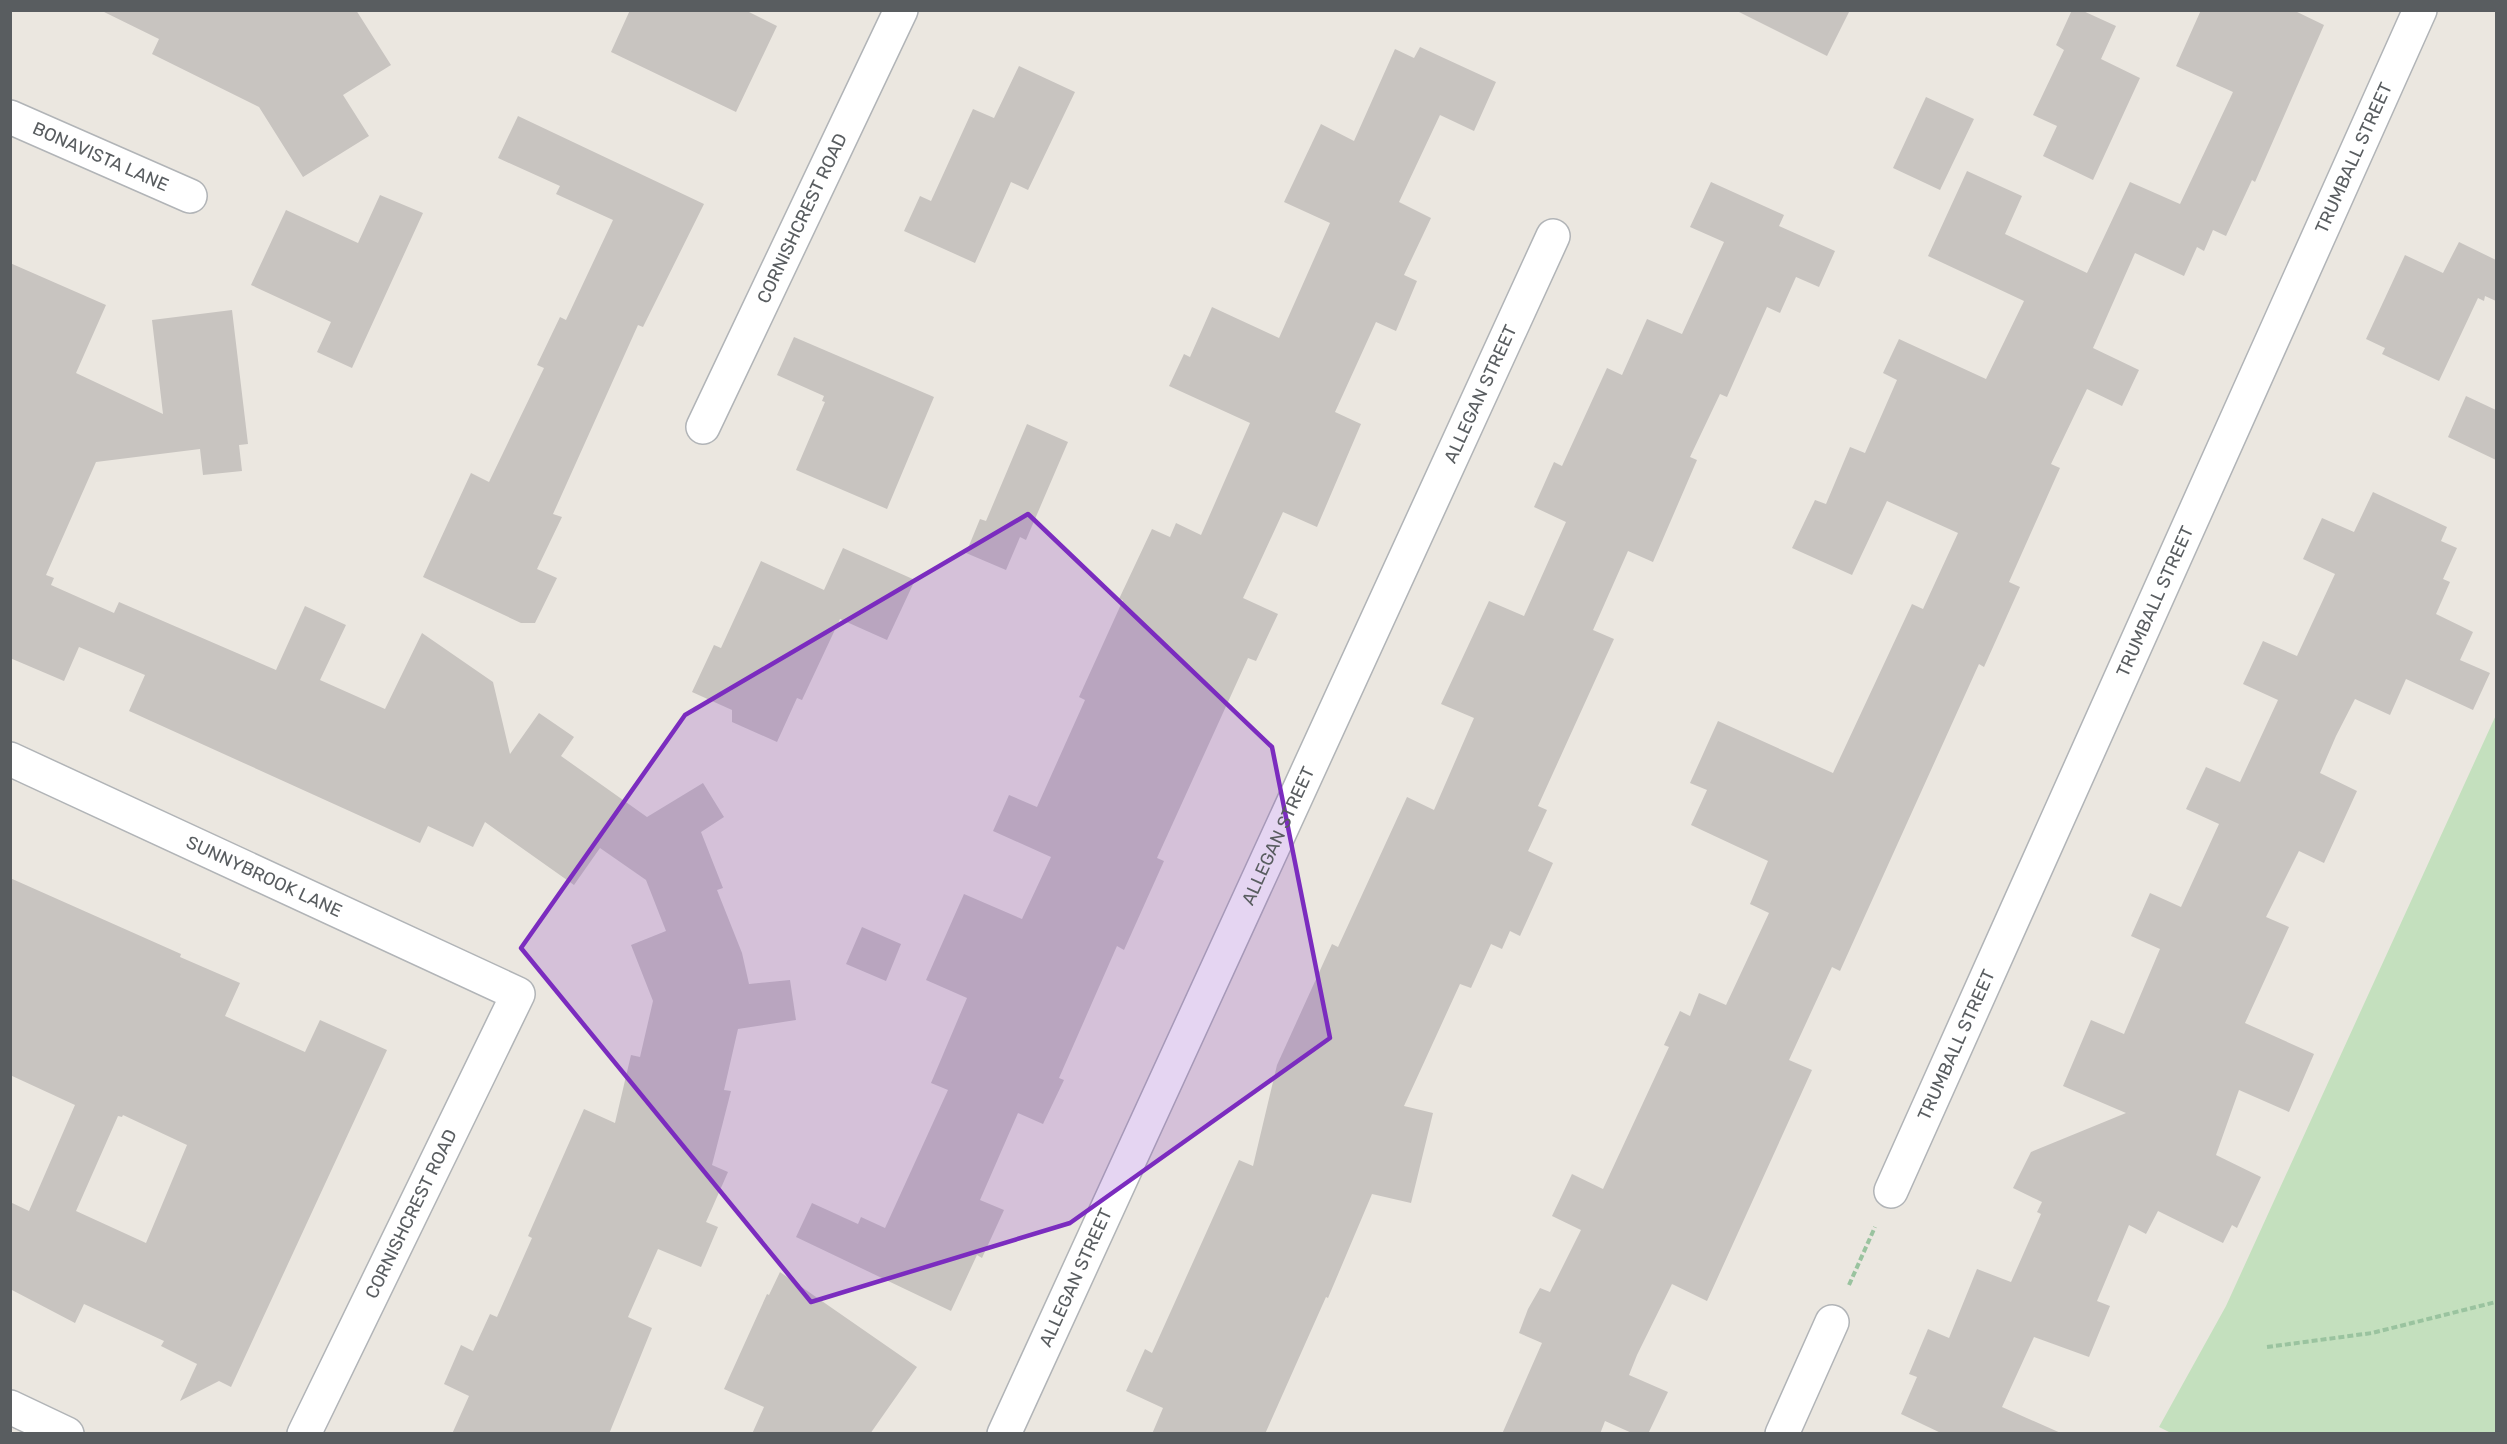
<svg xmlns="http://www.w3.org/2000/svg" width="2507" height="1444" viewBox="0 0 2507 1444" font-family="Rubik,sans-serif">
	<style>
		.green { fill: #c4e0be }
		.building { fill: #c8c4c0; fill-rule: evenodd }
		.lines { fill: none; stroke-linecap: round; stroke-linejoin: round }
		.street-casing { stroke: #b1b4b7; stroke-width: 36 }
		.path { stroke: #9ac39f; stroke-width: 4; stroke-dasharray: 6 3; stroke-linecap: butt }
		.street { stroke: #fff; stroke-width: 33 }
		.marked { fill: #7b2cbf; fill-opacity: 0.2; stroke: #7b2cbf; stroke-width: 4.5; stroke-linejoin: round }
		.labels { text-anchor: middle; stroke-width: 4.5; stroke-linejoin: round; paint-order: stroke }
		.street-label { font-size: 18px; fill: #595d60; stroke: #fff }
	</style>
	<rect width="100%" height="100%" fill="#ebe7e0"/>
	<path class="green" d="M2496 715V1433L2173 1434 2159 1427 2226 1306Z"/>
	<path class="building" d="M100 10H356L391 65 343 95 369 136 303 177 259 107 152 54 159 39Z
		M630 10H745L777 26 736 112 611 52Z
		M1735 10H1850L1827 56Z
		M2072 10H2081L2116 26 2101 59 2140 78 2093 180 2043 156 2057 126 2033 115 2064 50 2056 45Z
		M2201 10H2293L2324 25 2255 182 2252 180 2226 236 2213 230 2204 251 2197 247 2184 276 2135 253 2093 348 2139 370 2122 406 2087 389 2051 464 2060 468 2009 582 2020 587 1984 667 1979 664 1840 971 1832 967 1789 1060 1812 1070 1707 1301 1672 1284 1637 1355 1629 1375 1668 1392 1648 1434H1634L1605 1421 1600 1434H1502L1542 1343 1519 1333 1528 1309 1540 1288 1550 1292 1581 1230 1552 1216 1572 1174 1603 1189 1669 1047 1664 1045 1680 1011 1690 1016 1699 993 1726 1005 1769 913 1750 904 1768 861 1691 825 1707 790 1690 783 1718 721 1833 773 1912 604 1923 609 1958 533 1887 501 1852 575 1792 548 1815 500 1826 504 1850 447 1865 453 1897 380 1883 373 1899 339 1986 379 2024 301 1928 256 1967 171 2022 196 2005 234 2087 273 2130 182 2180 204 2233 92 2176 66Z
		M1420 47 1496 82 1474 131 1440 115 1399 202 1431 218 1404 275 1417 281 1396 331 1376 322 1335 412 1361 424 1317 527 1283 512 1259 564 1243 598 1278 614 1256 661 1248 658 1157 858 1164 861 1124 950 1117 946 1059 1078 1064 1080 1043 1124 1018 1113 980 1200 1004 1210 982 1258 977 1255 951 1311 796 1237 812 1203 858 1224 861 1217 885 1228 948 1090 931 1083 967 998 926 980 964 894 1022 919 1051 857 993 831 1009 795 1037 807 1085 700 1079 697 1123 600 1119 599 1152 529 1170 537 1176 523 1201 535 1250 423 1169 386 1184 354 1190 357 1212 307 1279 338 1330 223 1284 202 1321 124 1354 141 1395 49 1414 58Z
		M1019 66 1075 92 1028 190 1011 182 975 263 904 231 920 196 931 201 973 109 994 118Z
		M1926 97 1974 119 1940 190 1893 168Z
		M518 116 704 204 643 327 638 325 553 514 562 517 537 569 557 578 535 623H521L423 577 471 473 489 482 544 368 537 365 560 317 566 320 613 220 556 194 560 186 498 158Z
		M1711 182 1784 215 1779 226 1835 251 1819 287 1796 277 1780 313 1767 307 1727 397 1720 394 1690 457 1697 460 1653 562 1628 551 1593 630 1614 639 1538 806 1547 810 1528 851 1553 863 1520 936 1510 931 1502 949 1491 944 1471 988 1460 984 1404 1106 1433 1113 1411 1203 1372 1194 1328 1298 1326 1297 1265 1434H1152L1163 1408 1126 1391 1145 1349 1152 1353 1239 1160 1253 1166 1277 1065 1332 944 1338 947 1407 797 1434 810 1474 718 1441 704 1489 601 1524 616 1566 522 1534 507 1554 462 1562 466 1607 368 1622 375 1647 319 1682 334 1724 242 1690 227Z
		M380 195 423 213 352 368 317 352 331 322 251 285 286 210 358 243Z
		M2459 242 2496 260V301L2485 296 2484 301 2478 298 2439 381 2382 354 2385 348 2366 339 2405 255 2443 273Z
		M10 263 106 305 76 373 163 414 152 320 232 310 248 444 239 445 242 471 203 475 200 449 96 462 46 575 54 578 51 585 114 613 119 602 276 670 305 606 346 625 320 680 385 709 422 633 493 682 510 754 539 713 574 737 561 756 647 817 703 783 724 817 701 832 723 888 717 890 742 953 749 984 790 980 796 1020 738 1029 724 1090 731 1091 712 1165 728 1172 706 1222 718 1227 701 1267 658 1249 628 1317 652 1328 609 1434H452L469 1396 444 1384 461 1345 473 1351 490 1314 497 1317 532 1238 528 1236 584 1109 615 1123 631 1055 640 1057 653 1001 631 945 666 931 646 880 600 848 574 885 485 822 473 847 428 826 420 843 129 711 145 675 79 647 64 681 10 658Z
		M794 337 934 397 887 509 796 470 825 402 822 401 824 396 777 375Z
		M2466 396 2496 410V460L2448 437Z
		M1027 424 1068 442 1026 540 1020 537 1006 570 966 553 980 519 986 521Z
		M2373 492 2447 527 2441 541 2457 548 2443 579 2450 582 2436 614 2473 632 2460 660 2490 673 2473 710 2406 679 2390 715 2355 699 2336 736 2320 773 2357 791 2324 863 2299 851 2266 917 2289 927 2245 1023 2314 1054 2289 1112 2239 1090 2216 1155 2261 1177 2237 1228 2232 1225 2223 1243 2158 1211 2146 1234 2129 1225 2097 1301 2110 1306 2089 1357 2034 1337 2002 1407 2063 1434H1943L1901 1414 1917 1377 1909 1374 1928 1329 1949 1338 1977 1269 2011 1282 2041 1214 2037 1212 2042 1202 2013 1188 2031 1152 2126 1113 2063 1086 2091 1020 2124 1034 2160 949 2131 936 2150 893 2181 907 2219 824 2186 809 2206 767 2240 782 2278 700 2243 684 2263 641 2297 656 2335 574 2303 559 2322 518 2354 532Z
		M843 548 915 580 887 640 840 619 802 700 797 698 777 742 732 722V710L692 692 714 645 721 648 761 561 824 590Z
		M10 878 181 954 180 957 240 983 225 1016 305 1052 320 1020 387 1050 231 1387 219 1381 180 1401 197 1364 161 1346 164 1341 84 1304 75 1323 10 1289V1202L29 1211 75 1105 10 1075ZM123 1115 187 1145 146 1243 76 1211 118 1116 122 1117Z
		M862 927 901 944 886 981 846 964Z
		M780 1272 917 1367 870 1434H752L764 1407 724 1389 767 1294 769 1295Z"/>
	<g class="lines">
		<defs>
			<g id="street">
				<path id="s1" d="M10 117 190 196"/>
				<path id="s2" d="M703 427 901 10"/>
				<path id="s3" d="M10 759 518 994 304 1434"/>
				<path id="s4" d="M1891 1191 2420 10"/>
				<path d="M10 1407 67 1434"/>
				<path id="s5" d="M1004 1434 1553 236"/>
				<path d="M1782 1434 1832 1322"/>
			</g>
		</defs>
		<use href="#street" class="street-casing"/>
		<path class="path" d="M1849 1285 1875 1227
			M2267 1347 2372 1333 2496 1302"/>
		<use href="#street" class="street"/>
	</g>
	<path class="marked" d="M1028 514 1272 747 1330 1038 1070 1223 811 1302 521 948 685 715Z"/>
	<g class="labels">
		<g class="street-label">
			<text dy="6" stroke="none"><textPath href="#s1" startOffset="99">BONAVISTA LANE</textPath></text>
			<text dy="6" stroke="none"><textPath href="#s4" startOffset="1132">TRUMBALL STREET</textPath></text>
			<text dy="6" stroke="none"><textPath href="#s2" startOffset="231">CORNISHCREST ROAD</textPath></text>
			<text dy="6" stroke="none"><textPath href="#s5" startOffset="1144">ALLEGAN STREET</textPath></text>
			<text dy="6" stroke="none"><textPath href="#s4" startOffset="646">TRUMBALL STREET</textPath></text>
			<text dy="6" stroke="none"><textPath href="#s5" startOffset="658">ALLEGAN STREET</textPath></text>
			<text dy="6" stroke="none"><textPath href="#s3" startOffset="280">SUNNYBROOK LANE</textPath></text>
			<text dy="6" stroke="none"><textPath href="#s4" startOffset="160">TRUMBALL STREET</textPath></text>
			<text transform="translate(411 1214) rotate(-64)" y="6">CORNISHCREST ROAD</text>
			<text dy="6" stroke="none"><textPath href="#s5" startOffset="172">ALLEGAN STREET</textPath></text>
		</g>
	</g>
	<rect width="2507" height="1444" fill="none" stroke="#595d60" stroke-width="24"/>
</svg>
